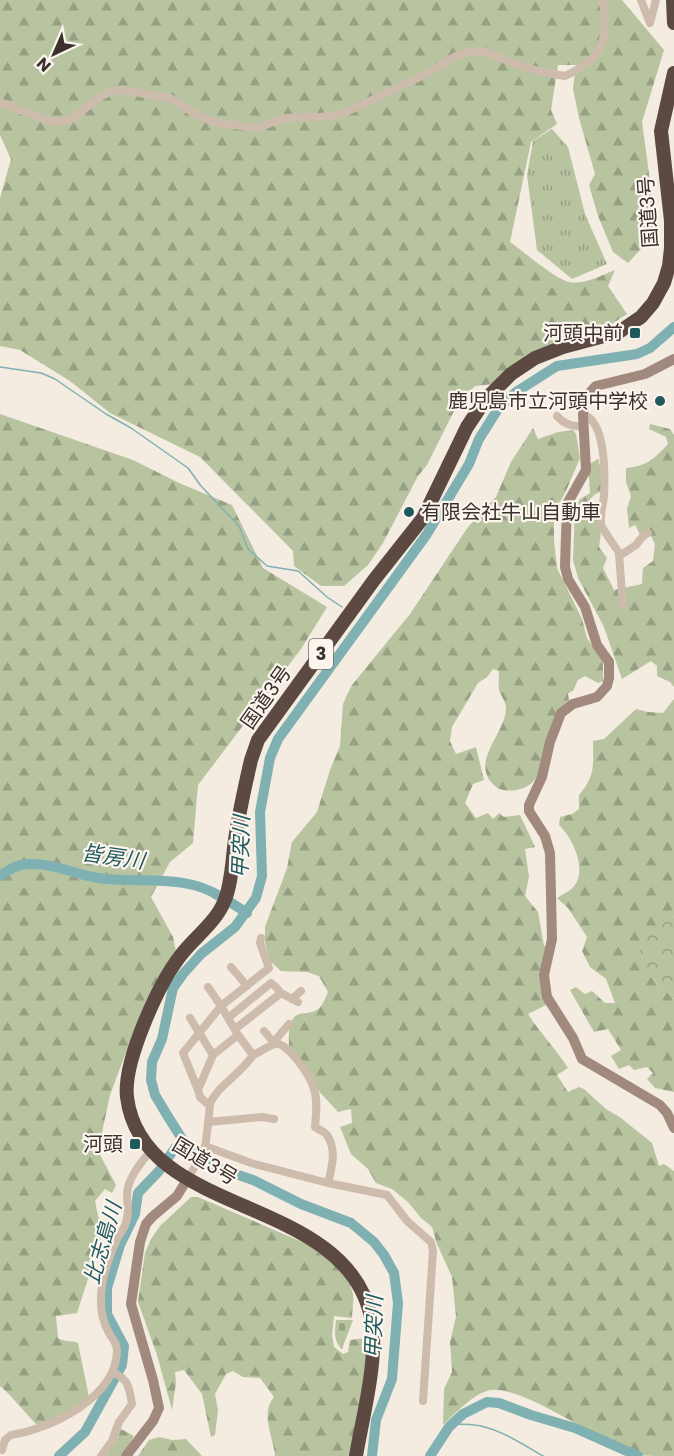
<svg xmlns="http://www.w3.org/2000/svg" width="674" height="1456" viewBox="0 0 674 1456" font-family="Poppins,'Noto Sans JP',sans-serif">
	<style>
		.grass { fill: url(#grass-tufts) }
		.forest { fill: url(#forest-firs) }
		.cemetery { fill: url(#cemetery-stones) }
		.park { fill: url(#park-crowns) }
		.lines { fill: none; stroke-linecap: round; stroke-linejoin: round }
		.stream { stroke: #7fb0b2; stroke-width: 1.5 }
		.river { stroke: #7fb0b2; stroke-width: 10 }
		.street { stroke: #cdbbac; stroke-width: 8 }
		.secondary { stroke: #a18a7d; stroke-width: 10 }
		.highway { stroke: #5c4a42; stroke-width: 14 }
		.poi-dot { fill: #1f5a5e; stroke: #fbf5ee; stroke-width: 2 }
		.labels { text-anchor: middle; stroke-width: 4.5; stroke-linejoin: round; paint-order: stroke }
		.shield { fill: #fbf5ee; stroke: #756b66; stroke-width: 1.5 }
		.shield-label { font-size: 18px; font-weight: bold; fill: #3b302b }
		.street-label { font-size: 20px; fill: #3b302b; stroke: #fbf5ee }
		.poi-label { font-size: 20px; fill: #3b302b; stroke: #fbf5ee; text-anchor: end }
		.water-label { font-size: 21px; font-style: italic; fill: #1f5a5e; stroke: #fbf5ee }
	</style>
	<defs>
		<pattern id="grass-tufts" width="24" height="20" patternUnits="userSpaceOnUse" patternTransform="scale(1.5)"><rect width="24" height="20" fill="#b8c4a0"/><path d="M3 7l-1-3M5 7V3M7 7l1-3M15 17l-1-3M17 17v-4M19 17l1-3" fill="none" stroke="#97a083"/></pattern>
		<pattern id="forest-firs" width="22" height="20" patternUnits="userSpaceOnUse" patternTransform="scale(1.5)"><rect width="22" height="20" fill="#b8c4a0"/><path d="M5 1l3.5 6h-7zM16 11l3.5 6h-7z" fill="#97a083"/></pattern>
		<pattern id="cemetery-stones" width="16" height="16" patternUnits="userSpaceOnUse" patternTransform="scale(1.5)"><rect width="16" height="16" fill="#b8c4a0"/><path d="M2 7V4a2 2 0 0 1 4 0v3zM10 15v-3a2 2 0 0 1 4 0v3z" fill="#97a083"/></pattern>
		<pattern id="park-crowns" width="20" height="18" patternUnits="userSpaceOnUse" patternTransform="scale(1.5)"><rect width="20" height="18" fill="#b8c4a0"/><path d="M2 6a3 3 0 1 1 6 0M12 15a3 3 0 1 1 6 0" fill="none" stroke="#97a083"/></pattern>
	</defs>
	<rect width="100%" height="100%" fill="#f4ebe1"/>
	<path class="grass" d="M552 129 568 147 585 214 607 264 572 279 537 250 527 175 533 141Z"/>
	<path class="forest" d="M0 0H622L664 50 642 122 657 232 628 263 613 252 598 216 589 185 595 174 579 118 573 89 576 65H558L551 110 557 124 531 142 510 242C523 251 555 279 569 282 584 285 602 275 615 270L608 286 627 314 607 327 548 346 494 384 475 386 458 403 427 465 418 476 383 543 368 565 344 586H321L294 566 293 551 200 457 110 413 70 381 20 350 0 346V198L11 159 0 135Z
		M0 414 133 460 179 483 232 505 263 568 327 607 301 649 198 785 193 843 170 862 151 897 173 937 177 956 125 1055 110 1095 98 1151 116 1185 112 1193 105 1189 95 1201 102 1235 77 1313 56 1316 58 1338C64 1342 71 1340 78 1343L89 1397 65 1414 37 1425C24 1412 14 1398 0 1386Z
		M650 424 670 429 674 435V687L670 682 657 676V666L651 661 622 679 604 627 578 578 573 560 575 509 580 499 590 493 588 465 598 459 607 491C594 492 591 497 585 508 603 518 602 529 599 547L607 558 603 568 614 590 642 584 643 568 653 561 655 544 651 536 642 538 635 525 629 528 627 509 631 496 626 482V468C647 466 654 459 668 444L666 437 649 429Z
		M533 428 538 439 558 432 573 430 576 434 580 458 566 491 560 502 553 506 552 511 554 516V540L557 568 582 619 587 638 603 662V681L598 683 585 676 578 680 573 691 568 693 569 701 539 774C532 784 528 787 517 790 509 791 500 791 495 786 468 762 506 734 506 708 506 702 501 696 499 690 498 684 499 677 499 671L493 669 487 677 478 683 452 727 450 741 456 754 476 747 484 780 473 784 465 803 476 818 488 813 493 819 499 813 504 817 520 815 535 847 525 849 529 877 525 896 538 912 544 946 555 945 544 998 546 1005 528 1014C540 1033 556 1049 568 1068L557 1075 568 1092 579 1087 584 1089 606 1109 621 1118 652 1143 659 1166 664 1164 674 1171V1456C663 1456 648 1456 637 1455 603 1443 522 1385 491 1390 475 1392 455 1414 443 1425L444 1389 452 1372 450 1342 456 1317 452 1277 437 1244 432 1227 421 1218 408 1202 392 1189 376 1183 368 1169 351 1154 340 1127 352 1123 351 1109 338 1112 316 1088 289 1047C289 1040 288 1030 291 1023 295 1010 306 1015 315 1011 322 1008 325 999 328 992L319 976 307 972 281 971 270 961 265 943V927L287 868 292 842 317 812 330 770 340 746 343 704 348 693 352 685 410 614 468 527 496 497 511 462Z
		M674 699V916L666 923 647 973 674 999V1092L655 1088 647 1079 653 1073 647 1067 634 1070 629 1065 619 1069 611 1056 621 1050 608 1029 594 1032 570 990 576 987 585 994 592 991 605 1003H615L606 979 590 967 582 951 587 937 568 908 557 898C561 895 566 893 570 890 590 875 574 839 559 825L560 817 572 814 579 809V795C596 775 593 765 593 741L604 739 636 709 648 712 663 713Z
		M191 1197H198L309 1245C324 1257 349 1274 353 1294 354 1302 352 1311 352 1318L334 1316 332 1335 334 1347 343 1354 348 1352 350 1340 368 1338 366 1362 351 1456H275C273 1436 260 1414 274 1397L260 1378 243 1377 233 1371 226 1374 215 1394 218 1410 215 1435 211 1437 202 1394 184 1370 175 1372 176 1383 172 1410 157 1355 138 1302 145 1253 151 1239 160 1226Z
		M121 1429 134 1436 122 1456H103L116 1442Z
		M159 1437 172 1440 186 1439 202 1456H138L149 1440Z"/>
	<path class="cemetery" d="M336 1320H353L342 1349C333 1341 335 1332 336 1320Z"/>
	<path class="park" d="M674 916V999L647 973 639 954 645 938Z"/>
	<g class="lines">
		<path class="stream" d="M0 367 41 373 55 379 106 414 131 428 188 468 201 486 239 526 248 549 267 566 298 571 327 597 342 607
			M452 1424C462 1424 472 1424 481 1426 503 1431 524 1445 543 1456"/>
		<path class="river" d="M0 876C6 872 13 867 20 865 49 860 71 874 98 878 140 884 184 873 221 897
			M230 902 247 913
			M59 1456 85 1432 122 1365 124 1346 107 1314V1288L120 1245 135 1214 138 1193 159 1171 175 1148 184 1142
			M372 1456 376 1420 392 1379 398 1303 394 1273 384 1255 374 1242 351 1223 301 1204 253 1180 212 1166 200 1158 184 1142 167 1115 155 1095 151 1080 152 1062 162 1039 173 988 183 974 201 954 235 927 256 898 262 876 260 812 270 758 278 739 427 534 469 464 479 439 498 409 516 392 557 366 637 354 650 348 674 327
			M430 1456 449 1427 463 1414 487 1402 499 1403 531 1415 575 1428 638 1456"/>
		<path class="street" d="M641 0 650 23 656 0
			M0 102 48 121 62 122 70 120 100 97 112 91 122 90 170 98 200 117 219 123 257 128 285 118 320 117 340 115 426 74 456 56 469 52H485L521 66 542 72 565 76 569 74C578 70 591 61 597 53 606 40 608 14 601 0
			M583 415C606 420 605 476 604 496 603 505 600 515 601 524 601 527 619 553 621 555L636 545 643 536 648 533
			M557 416C565 425 572 426 584 427
			M619 554 623 606
			M231 967 247 986
			M281 993 298 1002
			M292 999 301 991
			M190 1018 213 1055
			M228 1018 271 983
			M235 1029 281 993 275 986
			M264 1031 275 1044
			M238 1035 253 1055C260 1052 268 1046 275 1044 287 1041 311 1077 314 1089 318 1101 316 1115 315 1127 319 1130 324 1131 327 1135 337 1150 332 1167 328 1183
			M277 1044V1038L289 1024
			M198 1090 183 1053 221 1006 208 987
			M209 1105C218 1085 241 1074 253 1055
			M209 1122 262 1117 274 1119
			M205 1146 251 1163 328 1183 387 1195 407 1221 431 1242 433 1251 423 1401
			M188 1178 205 1150 210 1106 200 1097 198 1090 213 1055 238 1035 221 1006 269 968 260 943 261 938
			M0 1449 2 1450 5 1440 11 1435C51 1429 117 1397 117 1350 117 1343 112 1339 109 1333 104 1324 101 1314 101 1303 100 1282 109 1255 118 1237 120 1233 124 1229 125 1225 130 1215 127 1204 127 1194 128 1177 141 1163 151 1150
			M101 1456 112 1441 119 1422 132 1404C129 1387 129 1380 113 1372"/>
		<path class="secondary" d="M674 359 645 374 596 386 584 399 583 415 586 470 567 504 565 567 568 579 585 607 597 645 609 662V678L607 686 597 697 573 704 561 713 550 742 542 777 529 805V811L545 836 550 853 552 939 544 975 547 997 573 1038 582 1059 660 1105 667 1113 674 1128
			M126 1456 153 1421 159 1408 153 1380 131 1304 140 1242 146 1224 152 1217 177 1196 188 1178"/>
		<path class="highway" d="M673 0 674 23
			M356 1456C363 1415 379 1356 371 1317 344 1193 142 1219 127 1097 123 1061 159 983 181 955 194 938 216 922 224 902 232 884 232 860 235 840 239 813 245 786 251 760L258 740 374 580 423 518 467 427 485 400 511 374 535 358 563 347 619 332 641 317 653 303 664 283 669 266 671 248V221L661 131 674 73"/>
	</g>
	<g class="poi-dot">
		<rect x="629" y="327" width="12" height="12" rx="3"/>
		<circle cx="660" cy="401" r="6"/>
		<circle cx="409" cy="512" r="6"/>
		<rect x="129" y="1138" width="12" height="12" rx="3"/>
	</g>
	<g class="labels">
		<rect class="shield" x="309" y="639" width="24" height="30" rx="4.5"/>
		<g class="shield-label">
			<text x="321" y="660">3</text>
		</g>
		<g class="street-label">
			<text transform="translate(648 212) rotate(-94)" y="7">国道3号</text>
			<text transform="translate(266 697) rotate(-55)" y="7">国道3号</text>
			<text transform="translate(205 1161) rotate(31)" y="7">国道3号</text>
		</g>
		<g class="poi-label">
			<text x="623" y="340">河頭中前</text>
			<text x="648" y="408">鹿児島市立河頭中学校</text>
			<text x="421" y="519" text-anchor="start">有限会社牛山自動車</text>
			<text x="123" y="1151">河頭</text>
		</g>
		<g class="water-label">
			<text transform="translate(241 847) rotate(-88)" y="7">甲突川</text>
			<text transform="translate(113 857) rotate(8)" y="7">皆房川</text>
			<text transform="translate(103 1243) rotate(-74)" y="7">比志島川</text>
			<text transform="translate(374 1327) rotate(-88)" y="7">甲突川</text>
		</g>
	</g>
	<g transform="translate(54 54) rotate(224)" stroke="#fbf5ee" stroke-width="4.5" paint-order="stroke">
	<path d="M0-4.5L10 22L0 15L-10 22Z" fill="#3b302b"/>
	<text y="-9" font-size="16" font-weight="bold" text-anchor="middle" fill="#3b302b">N</text>
	</g>
</svg>
